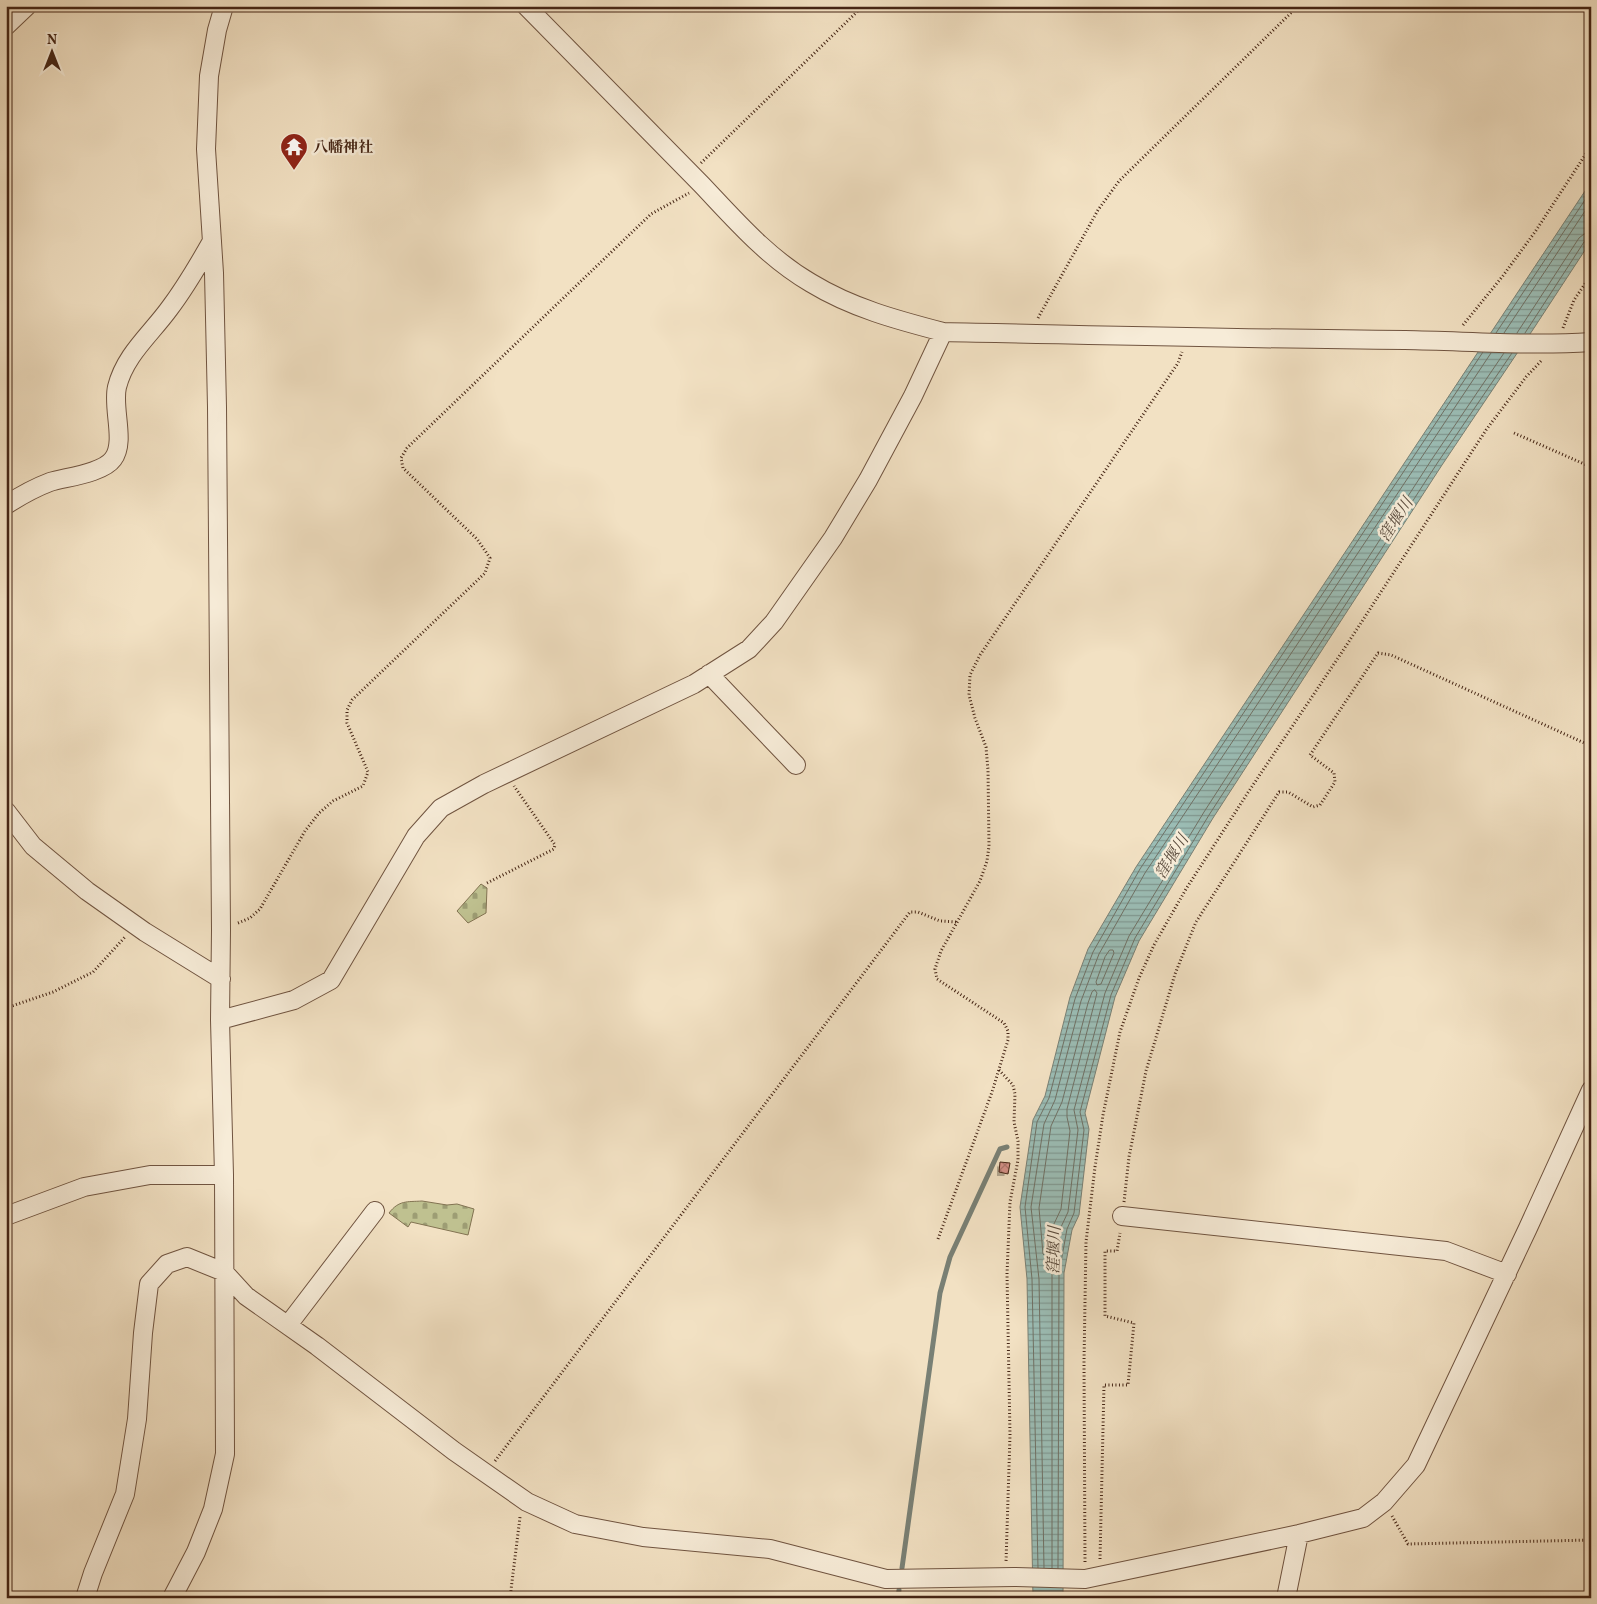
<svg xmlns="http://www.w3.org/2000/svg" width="1597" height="1604" viewBox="0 0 1597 1604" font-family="Vollkorn,'Noto Serif JP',serif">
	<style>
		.cemetery { fill: url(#cemetery-stones); stroke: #827352 }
		.water { fill: url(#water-rules); stroke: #798075 }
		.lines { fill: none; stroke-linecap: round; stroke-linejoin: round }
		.shore { stroke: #707165; stroke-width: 1 }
		.stream { stroke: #798075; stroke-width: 5 }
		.building { fill: url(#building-cross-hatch); stroke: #452515; filter: url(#shadow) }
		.minor-casing { stroke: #705440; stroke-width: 20 }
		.path { stroke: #452515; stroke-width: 3; stroke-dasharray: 1 2.5; stroke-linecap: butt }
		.minor { stroke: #f7ecd8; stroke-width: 18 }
		.labels { text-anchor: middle; stroke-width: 5; stroke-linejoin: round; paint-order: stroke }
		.poi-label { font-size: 15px; font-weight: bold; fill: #452515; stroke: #f7ecd8; text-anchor: start }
		.water-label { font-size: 16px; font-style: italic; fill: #5a4b3d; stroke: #f7ecd8 }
	</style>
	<defs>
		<pattern id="cemetery-stones" width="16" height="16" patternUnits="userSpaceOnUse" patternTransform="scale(1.25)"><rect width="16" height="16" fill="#bfc190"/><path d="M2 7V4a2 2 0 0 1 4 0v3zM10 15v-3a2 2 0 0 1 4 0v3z" fill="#9d9d74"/></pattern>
		<pattern id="water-rules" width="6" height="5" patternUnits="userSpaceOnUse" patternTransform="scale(1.25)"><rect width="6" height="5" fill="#9bbdb5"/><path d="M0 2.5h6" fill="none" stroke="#809992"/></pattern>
		<pattern id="building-cross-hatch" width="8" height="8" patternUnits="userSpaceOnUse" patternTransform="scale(1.25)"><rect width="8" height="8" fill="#d49086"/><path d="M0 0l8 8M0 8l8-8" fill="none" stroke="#ae756c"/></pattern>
		<filter id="shadow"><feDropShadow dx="-4.5" dy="4.5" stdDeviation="0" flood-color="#0004"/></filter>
	</defs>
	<rect width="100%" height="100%" fill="#f2e1c3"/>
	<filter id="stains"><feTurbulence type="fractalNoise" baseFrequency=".004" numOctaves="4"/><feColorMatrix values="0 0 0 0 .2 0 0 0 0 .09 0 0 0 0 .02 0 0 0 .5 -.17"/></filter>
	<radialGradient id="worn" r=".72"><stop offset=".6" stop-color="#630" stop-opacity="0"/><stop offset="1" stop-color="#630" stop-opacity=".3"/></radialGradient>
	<path class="cemetery" d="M481 884 487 888 486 913 468 923 457 911Z
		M422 1201 447 1205 457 1204 474 1209 468 1235 411 1222 408 1227 389 1213C399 1200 407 1202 422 1201Z"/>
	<path class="water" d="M1591 182V241L1534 328 1442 465 1213 818 1139 941 1115 997 1085 1113 1089 1129 1079 1215 1072 1230 1064 1273 1063 1598H1033L1027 1279 1020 1207 1033 1120 1045 1096 1070 997 1088 949 1136 867Z"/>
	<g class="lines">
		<path class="shore" d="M1496 333 1591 191
			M1504 333 1591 202
			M1517 333 1579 238 1584 234 1591 233
			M1525 333 1584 242 1591 239
			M1110 950H1113L1114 953 1101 984 1097 985 1096 982 1105 957Z
			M1095 990 1097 993 1067 1109V1117L1070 1131 1061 1209 1053 1226 1048 1254 1045 1256 1043 1254 1039 1208 1051 1126 1062 1102 1088 1003 1092 992Z
			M1038 1568 1032 1279 1025 1207 1037 1122 1049 1098 1075 999 1093 952 1140 869 1483 352
			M1044 1568 1039 1279 1031 1207 1044 1124 1055 1100 1081 1001 1099 954 1145 873 1491 353
			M1052 1568V1273L1061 1227 1068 1212 1078 1130 1074 1110 1105 993 1129 936 1204 812 1432 459 1504 353
			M1058 1568 1059 1273 1067 1229 1074 1213 1084 1130 1080 1112 1111 995 1135 938 1209 815 1438 462 1512 353"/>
		<path class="stream" d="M902 1568 940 1293 950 1257 1000 1149 1007 1147
			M898 1598 899 1590"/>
	</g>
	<path class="building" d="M1000 1162 1010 1163 1008 1174 999 1172Z"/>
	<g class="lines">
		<defs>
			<path id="minor" d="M526 6C585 66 643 125 702 185 736 221 768 258 811 283 852 308 897 320 943 332 1097 335 1251 339 1405 340 1467 341 1529 346 1591 342
				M6 26 27 6
				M6 505C20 496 34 488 50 482 67 477 103 473 113 459 126 442 112 408 117 387 125 355 150 335 169 309 185 288 199 264 212 241
				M709 674 796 765
				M6 811 33 846 87 891 145 932 221 979
				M220 1020 294 1000 331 980 416 836 441 808 484 784 694 684 749 649 774 622 833 538 868 480 913 396 943 332
				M6 1216 84 1187 150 1175H224
				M1122 1216 1446 1251 1507 1274
				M288 1325 375 1211
				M85 1598 93 1573 125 1494 137 1419 143 1333 149 1284 167 1264 187 1257 224 1272 246 1296 317 1346 454 1451 527 1502 575 1524 643 1537 770 1549 886 1579 1014 1577 1085 1579 1299 1534 1363 1518 1384 1502 1416 1465 1528 1228 1591 1090
				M172 1598 196 1552 213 1509 225 1454 224 1175 220 1020 221 930 217 407 214 273 206 149 209 76 217 30 224 6
				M1286 1598 1299 1534"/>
		</defs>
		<use href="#minor" class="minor-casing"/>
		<path class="path" d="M701 163 863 6
			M1591 302V304
			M1038 318 1098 210 1119 181 1298 6
			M1463 325 1502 277 1535 232 1591 146
			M1563 328 1574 300 1591 275
			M1514 433 1591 467
			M487 883 554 849 555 845 514 786
			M238 923 250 918 260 909 305 831 319 813 333 801 363 786 368 772 347 723V710L352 700 485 573 490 558 477 539 403 468 401 458 407 448 651 214 689 193
			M6 1008 53 992 93 972 125 937
			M999 1070 1013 1085 1015 1094 1014 1122 1018 1141V1160L1010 1202 1007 1274 1010 1435 1006 1562
			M1124 1202 1129 1157 1146 1071 1175 974 1196 922 1279 792H1288L1313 807 1320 805 1335 782 1334 773 1310 755 1378 653 1391 655 1591 746
			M938 1239 992 1092 1008 1040V1031L1004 1023 937 979 935 969 941 951 980 881 987 861 989 846 988 770 986 747 975 718 969 695 970 675 980 655 1178 363 1182 352
			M495 1461 910 912H918L940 921 957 922
			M1392 1516 1408 1544 1591 1540
			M1100 1559 1104 1385H1128L1134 1323 1105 1316V1251H1117L1120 1233
			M1085 1562 1084 1362 1086 1242 1095 1167 1103 1115 1120 1032 1139 978 1154 945 1186 889 1247 794 1346 646 1486 430 1526 377 1542 360
			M510 1598 520 1517"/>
		<use href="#minor" class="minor"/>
	</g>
	<defs>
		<symbol id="temple-pin" viewBox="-11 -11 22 30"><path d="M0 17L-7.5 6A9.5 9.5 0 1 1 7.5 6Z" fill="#8f2418" stroke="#f7ecd8"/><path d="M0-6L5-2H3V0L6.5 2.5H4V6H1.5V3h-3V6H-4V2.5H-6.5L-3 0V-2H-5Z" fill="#fff"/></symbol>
	</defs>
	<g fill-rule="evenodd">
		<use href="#temple-pin" x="278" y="131" width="32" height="43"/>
	</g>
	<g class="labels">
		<g class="poi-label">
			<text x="313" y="152">八幡神社</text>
		</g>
		<g class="water-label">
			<text transform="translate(1395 519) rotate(-57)" y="6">窪堰川</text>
			<text transform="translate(1171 856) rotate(-58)" y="6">窪堰川</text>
			<text transform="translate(1053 1250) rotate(-88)" y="6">窪堰川</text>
		</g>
	</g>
	<rect width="1597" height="1604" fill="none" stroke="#f2e1c3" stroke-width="25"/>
	<rect x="8" y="8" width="1582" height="1589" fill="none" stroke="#452515" stroke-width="2.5"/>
	<rect x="12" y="12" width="1572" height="1579" fill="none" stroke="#452515"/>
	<g transform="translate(52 52)" stroke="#f7ecd8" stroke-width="4" paint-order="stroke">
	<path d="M0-4L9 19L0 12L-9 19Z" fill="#452515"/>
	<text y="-8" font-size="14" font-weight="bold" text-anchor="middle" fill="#452515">N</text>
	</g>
	<rect width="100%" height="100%" filter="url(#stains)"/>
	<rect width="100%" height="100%" fill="url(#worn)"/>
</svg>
